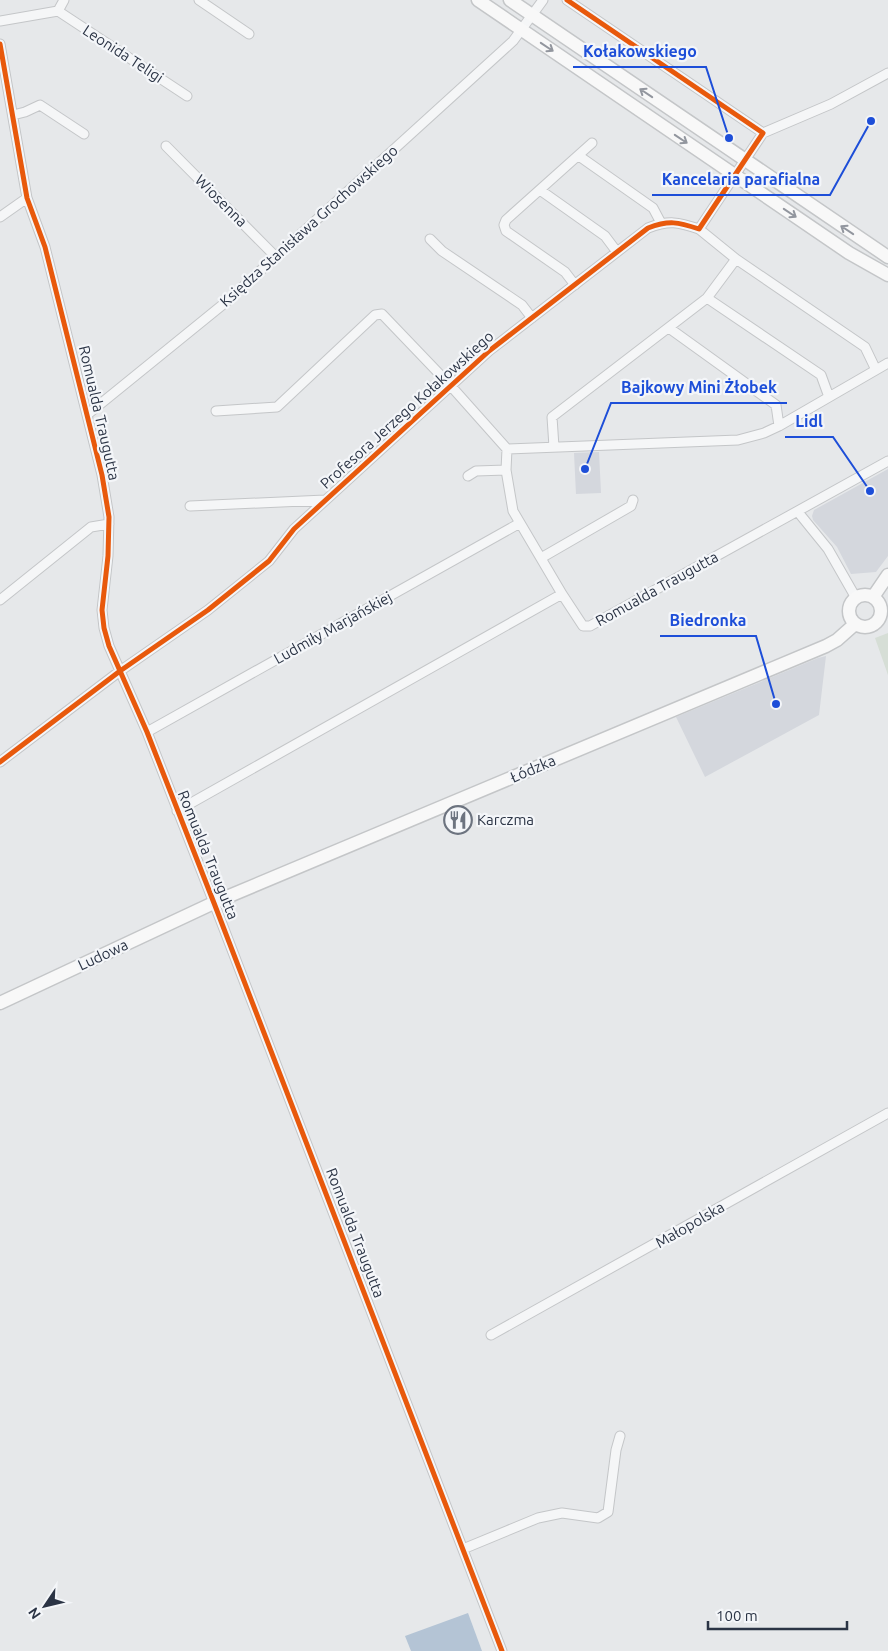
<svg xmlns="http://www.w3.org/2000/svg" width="888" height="1651" viewBox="0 0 888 1651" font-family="Ubuntu,sans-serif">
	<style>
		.built { fill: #d4d7dd }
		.green { fill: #d6ded6 }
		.water { fill: #b4c4d5 }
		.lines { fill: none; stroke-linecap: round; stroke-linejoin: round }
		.street-casing { stroke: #c4c6c8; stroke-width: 11 }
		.secondary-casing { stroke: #c4c6c8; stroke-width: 15 }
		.street { stroke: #f5f6f7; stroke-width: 9 }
		.secondary { stroke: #f8f8f8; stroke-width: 12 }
		.cycleway-casing { stroke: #f4f6f9; stroke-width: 8 }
		.cycleway { stroke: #e8590c; stroke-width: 5 }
		.oneway { stroke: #92969e }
		.labels { text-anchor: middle; stroke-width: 4.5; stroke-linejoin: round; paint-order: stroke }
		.street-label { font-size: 15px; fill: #2b3445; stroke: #f4f6f9 }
		.poi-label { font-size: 15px; fill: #2b3445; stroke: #f4f6f9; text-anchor: start }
		.leader { fill: none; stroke: #1d4ed8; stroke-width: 2 }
		.callout-dot { fill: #1d4ed8; stroke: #f4f6f9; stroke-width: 2 }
		.callout-label { font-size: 16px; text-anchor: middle; font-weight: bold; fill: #1d4ed8; stroke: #f4f6f9; stroke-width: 4.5; stroke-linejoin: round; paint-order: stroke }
	</style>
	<rect width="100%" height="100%" fill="#e6e8ea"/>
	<path class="built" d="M599 452 601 493 576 494 574 453Z
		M888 469V556L876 572 851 574 837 547 813 520 812 516 814 510Z
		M826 656 819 715 705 777 676 717 818 658Z"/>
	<path class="green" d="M888 633V675L875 638Z"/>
	<path class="water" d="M468 1613 482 1651H411L405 1636Z"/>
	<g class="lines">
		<defs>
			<path id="street" d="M199 0 249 34
				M58 11 187 96
				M0 21 58 11 64 0
				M0 44 27 198 45 247 102 475 109 517 108 556 102 610 104 628 109 646 147 732 214 903 502 1651
				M13 115 25 112 40 105 84 134
				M763 133 831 104 888 73
				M166 146 276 257
				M579 156 653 208 661 223
				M540 190 605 236 617 252
				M0 217 27 198
				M430 239 442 251 522 305 532 318
				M736 259 865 347 876 370
				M575 285 565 272 506 231 504 225 506 220 592 143
				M707 298 821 375 829 397
				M669 328 776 405 779 426
				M216 411 277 407 375 315 382 314 450 385 507 449 506 470 513 511 562 594
				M88 414 226 302 513 41 543 0
				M554 447 552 417 707 298 736 259 699 229
				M507 449 738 440 764 433 779 426 888 363
				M468 476 476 471 506 470
				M190 506 325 500
				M798 512 828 549 856 598
				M541 558 631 506 633 500
				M0 600 91 527 109 524
				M147 732 520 523
				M0 762 120 671 208 610 269 561 294 529 489 351 648 228C669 220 678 222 699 229L763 133 567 0
				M177 811 562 594 583 626H590L888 461
				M491 1335 888 1113
				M463 1549 538 1518 562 1513 598 1518 608 1512 616 1450 620 1436"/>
			<path id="secondary" d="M478 0 849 253 888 275
				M510 0 888 257
				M849 611a16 16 0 1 1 32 0a16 16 0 1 1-32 0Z
				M873 597 888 575
				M0 1003 222 899 826 646 837 640 855 624"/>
		</defs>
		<use href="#street" class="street-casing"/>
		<use href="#secondary" class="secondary-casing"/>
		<use href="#street" class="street"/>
		<use href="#secondary" class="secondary"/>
		<defs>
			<path id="cycleway" d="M0 44 27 198 45 247 102 475 109 517 108 556 102 610 104 628 109 646 147 732 214 903 502 1651
				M0 762 120 671 208 610 269 561 294 529 489 351 648 228C669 220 678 222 699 229L763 133 567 0"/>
		</defs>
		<use href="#cycleway" class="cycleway-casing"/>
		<use href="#cycleway" class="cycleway"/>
	</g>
	<defs><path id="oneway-shaft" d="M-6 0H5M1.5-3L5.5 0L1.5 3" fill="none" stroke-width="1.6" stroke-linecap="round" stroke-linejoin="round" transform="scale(1.25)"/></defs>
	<g class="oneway">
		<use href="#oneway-shaft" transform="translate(547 47) rotate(34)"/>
		<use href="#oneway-shaft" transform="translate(646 93) rotate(-146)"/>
		<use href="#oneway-shaft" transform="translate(681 139) rotate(34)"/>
		<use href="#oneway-shaft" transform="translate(790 213) rotate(34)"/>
		<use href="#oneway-shaft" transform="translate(847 230) rotate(-146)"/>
	</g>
	<defs>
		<symbol id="restaurant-ring" viewBox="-11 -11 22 22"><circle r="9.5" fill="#f4f6f9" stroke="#6c737f" stroke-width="1.5"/><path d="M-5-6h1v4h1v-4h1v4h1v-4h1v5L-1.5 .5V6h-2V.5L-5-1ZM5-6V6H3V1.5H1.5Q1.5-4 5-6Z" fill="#6c737f"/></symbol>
	</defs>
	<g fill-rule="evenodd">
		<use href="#restaurant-ring" x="442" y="804" width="32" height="32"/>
	</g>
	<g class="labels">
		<g class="street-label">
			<text transform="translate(123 54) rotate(33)" y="5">Leonida Teligi</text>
			<text transform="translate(221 201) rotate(45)" y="5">Wiosenna</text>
			<text transform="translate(309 226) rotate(-42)" y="5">Księdza Stanisława Grochowskiego</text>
			<text transform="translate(407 410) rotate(-42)" y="5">Profesora Jerzego Kołakowskiego</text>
			<text transform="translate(99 413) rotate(77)" y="5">Romualda Traugutta</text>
			<text transform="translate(657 589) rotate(-29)" y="5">Romualda Traugutta</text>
			<text transform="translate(333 628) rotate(-29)" y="5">Ludmiły Marjańskiej</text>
			<text transform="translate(533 769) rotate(-23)" y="5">Łódzka</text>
			<text transform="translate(208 855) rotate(68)" y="5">Romualda Traugutta</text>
			<text transform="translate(103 955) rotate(-25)" y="5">Ludowa</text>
			<text transform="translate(690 1225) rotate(-30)" y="5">Małopolska</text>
			<text transform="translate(355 1233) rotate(69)" y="5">Romualda Traugutta</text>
		</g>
		<g class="poi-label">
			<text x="477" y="825">Karczma</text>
		</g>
	</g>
	<path class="leader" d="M729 138L706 67H573M871 121L830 195H652M585 469L611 403H787M870 491L833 437H785M776 704L756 636H660"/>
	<g class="callout-dot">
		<circle cx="729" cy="138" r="5"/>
		<circle cx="871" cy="121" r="5"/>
		<circle cx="585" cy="469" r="5"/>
		<circle cx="870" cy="491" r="5"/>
		<circle cx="776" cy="704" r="5"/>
	</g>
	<g class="callout-label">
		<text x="640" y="57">Kołakowskiego</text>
		<text x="741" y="185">Kancelaria parafialna</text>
		<text x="699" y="393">Bajkowy Mini Żłobek</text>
		<text x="809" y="427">Lidl</text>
		<text x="708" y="626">Biedronka</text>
	</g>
	<g transform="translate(45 1606) rotate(235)" stroke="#f4f6f9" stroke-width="4" paint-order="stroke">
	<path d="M0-4L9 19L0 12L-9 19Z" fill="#2b3445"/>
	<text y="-8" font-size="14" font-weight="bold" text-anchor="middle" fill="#2b3445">N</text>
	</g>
	<path d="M708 1621v8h139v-8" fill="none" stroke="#2b3445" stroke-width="2.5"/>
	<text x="716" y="1621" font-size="15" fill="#2b3445" stroke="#f4f6f9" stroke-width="4" paint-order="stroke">100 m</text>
</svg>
